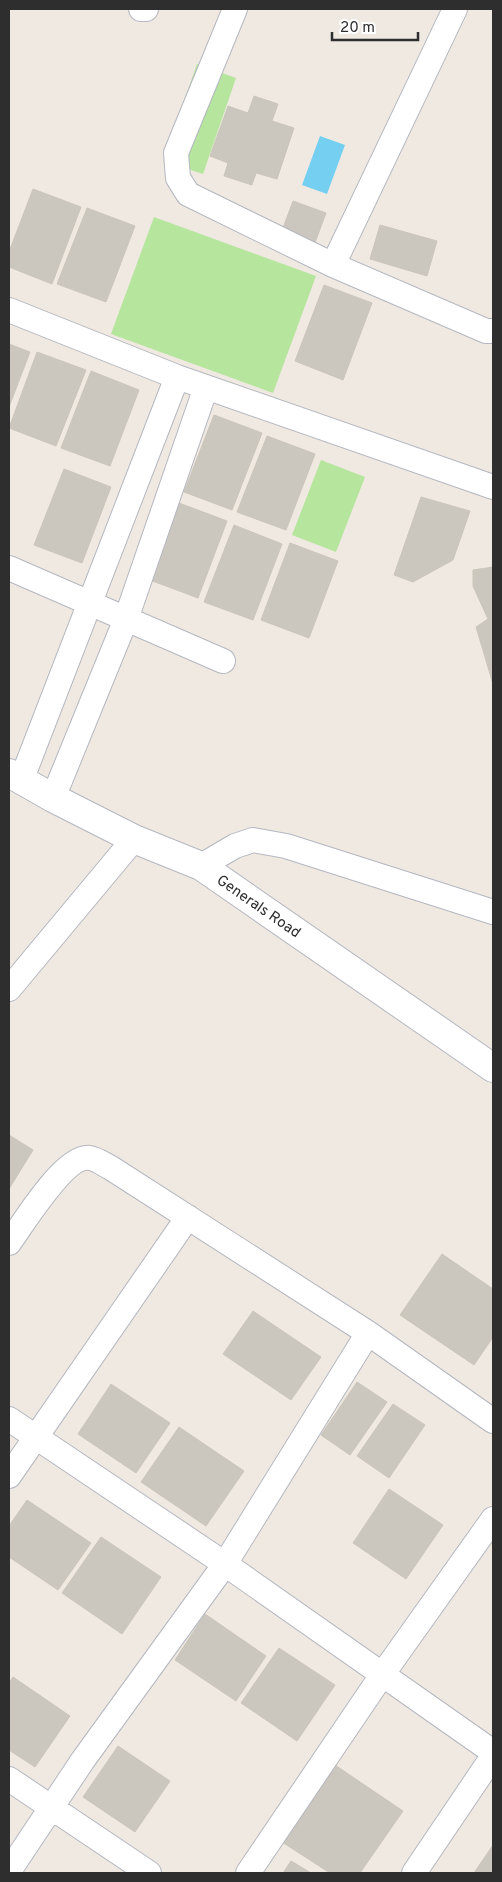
<svg xmlns="http://www.w3.org/2000/svg" width="502" height="1882" viewBox="0 0 502 1882" font-family="Overpass,sans-serif">
	<style>
		.green { fill: #b6e59e }
		.water { fill: #75cff0 }
		.building { fill: #cbc7bf; stroke: #cbc5ba }
		.lines { fill: none; stroke-linecap: round; stroke-linejoin: round }
		.minor-casing { stroke: #b4b7c1; stroke-width: 26 }
		.tertiary-casing { stroke: #b4b7c1; stroke-width: 30 }
		.minor { stroke: #fff; stroke-width: 24 }
		.tertiary { stroke: #fff; stroke-width: 28 }
		.labels { text-anchor: middle; stroke-width: 5; stroke-linejoin: round; paint-order: stroke }
		.street-label { font-size: 15px; fill: #2e2e2e; stroke: #fff }
	</style>
	<rect width="100%" height="100%" fill="#efe9e1"/>
	<path class="green" d="M197 64 236 78 203 174 163 161Z
		M154 217 316 276 273 393 111 334Z
		M321 460 365 477 336 552 292 535Z"/>
	<path class="water" d="M320 136 345 145 327 194 302 185Z"/>
	<path class="building" d="M254 96 278 104 272 121 294 128 277 179 256 173 252 185 224 176 228 163 210 156 228 106 248 113Z
		M33 189 81 207 52 284 9 267V252Z
		M293 201 326 213 313 248 280 236Z
		M87 208 135 226 106 302 57 284Z
		M380 225 437 241 427 276 370 259Z
		M324 285 372 303 343 380 295 361Z
		M9 344 30 352 9 407Z
		M37 352 86 370 56 446 9 428Z
		M91 371 139 390 110 466 61 448Z
		M214 415 262 433 232 510 184 492Z
		M267 436 315 454 286 530 237 512Z
		M64 469 111 487 82 563 34 545Z
		M421 497 470 511 453 560 413 582 394 575Z
		M179 503 227 521 198 598 150 580Z
		M234 525 282 544 253 620 204 602Z
		M290 543 338 561 309 638 261 620Z
		M493 567V684L476 627 488 619 473 586V570Z
		M9 1135 33 1150 9 1189Z
		M442 1254 493 1289V1337L474 1365 400 1315Z
		M253 1311 321 1357 291 1400 223 1354Z
		M357 1382 387 1402 350 1455 321 1435Z
		M111 1384 170 1423 136 1473 78 1434Z
		M393 1404 425 1425 389 1478 357 1456Z
		M179 1427 244 1471 206 1526 141 1482Z
		M389 1489 443 1525 406 1579 353 1543Z
		M27 1500 91 1543 58 1590 9 1557V1526Z
		M101 1537 161 1577 122 1634 62 1593Z
		M205 1614 266 1656 236 1701 175 1660Z
		M279 1648 335 1685 297 1741 241 1703Z
		M13 1677 70 1716 35 1767 9 1750V1683Z
		M118 1746 170 1781 135 1832 83 1797Z
		M332 1763 403 1811 360 1873H330L279 1840Z
		M493 1845V1873H474Z
		M291 1861 311 1873H283Z"/>
	<g class="lines">
		<defs>
			<path id="minor" d="M141 9H146
				M235 9 176 153 178 178 188 194 333 265 486 331H493
				M333 265 455 9
				M9 310 177 377 493 487
				M9 568 223 661
				M21 781 177 377
				M53 798 126 619 206 387
				M201 866 235 846 253 840 286 846 493 912
				M9 989 134 839
				M9 1243C23 1224 65 1154 90 1158 97 1159 105 1165 111 1168L368 1333 493 1421
				M9 1419 225 1564 493 1752
				M9 1476 188 1217
				M9 1779 149 1873
				M9 1871 83 1760 225 1564 368 1333
				M248 1873 382 1675 493 1519
				M414 1873 493 1756"/>
			<g id="tertiary">
				<path id="s1" d="M9 773 53 798 134 839 201 866 493 1068"/>
			</g>
		</defs>
		<use href="#minor" class="minor-casing"/>
		<use href="#tertiary" class="tertiary-casing"/>
		<use href="#minor" class="minor"/>
		<use href="#tertiary" class="tertiary"/>
	</g>
	<g class="labels">
		<g class="street-label">
			<text dy="5" stroke="none"><textPath href="#s1" startOffset="284">Generals Road</textPath></text>
		</g>
	</g>
	<rect width="502" height="1882" fill="none" stroke="#2e2e2e" stroke-width="20"/>
	<path d="M332 32v8h86v-8" fill="none" stroke="#2e2e2e" stroke-width="2.5"/>
	<text x="340" y="32" font-size="15" fill="#2e2e2e" stroke="#ffffff" stroke-width="4" paint-order="stroke">20 m</text>
</svg>
